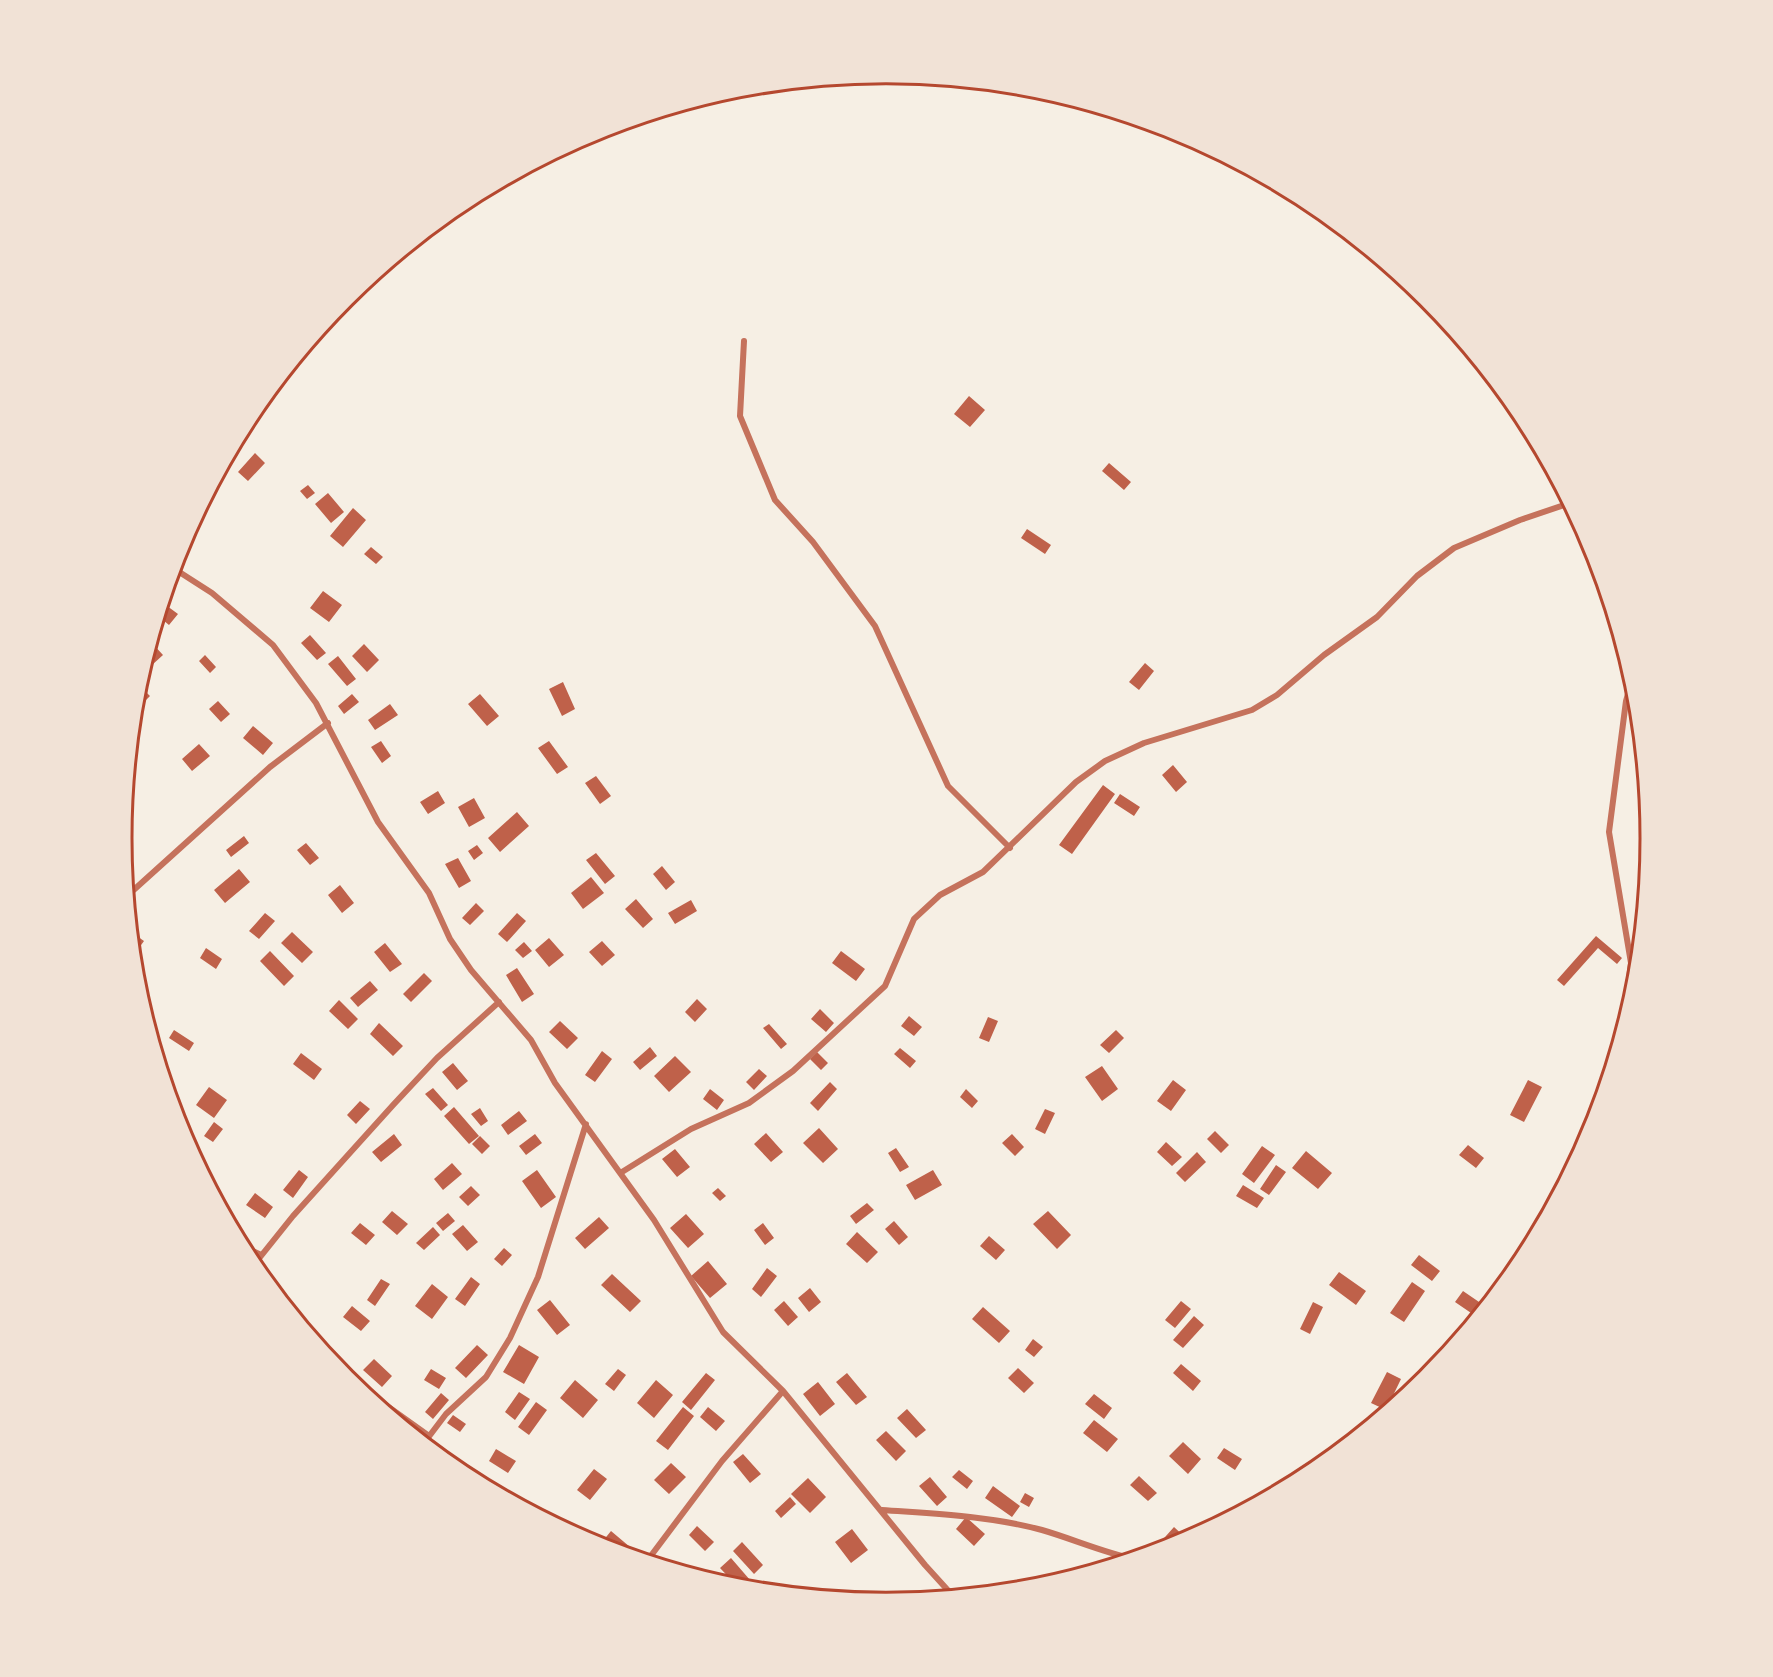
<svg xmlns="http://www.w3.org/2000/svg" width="1773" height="1677" viewBox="0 0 1773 1677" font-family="Manrope,sans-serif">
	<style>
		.building { fill: #bf614a }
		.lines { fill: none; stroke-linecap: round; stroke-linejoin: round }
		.minor { stroke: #c5725c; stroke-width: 6 }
		.rim { fill: none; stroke: #b5482f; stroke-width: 3 }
	</style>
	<rect width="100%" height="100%" fill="#f6efe4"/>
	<path class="building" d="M969 396 985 410 970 427 954 414Z
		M255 453 265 463 248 481 238 472Z
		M1109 463 1131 482 1124 490 1102 471Z
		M308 485 315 493 307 499 300 491Z
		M328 493 344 512 331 523 315 504Z
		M353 508 366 520 343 547 330 536Z
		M1027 529 1051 545 1045 554 1021 538Z
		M371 547 383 557 376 564 364 554Z
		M323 591 342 605 329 622 310 608Z
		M163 603 178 614 169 625 158 616Z
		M310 635 326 653 317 660 301 643Z
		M151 642 163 655 152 665 146 658Z
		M364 644 379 660 367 672 352 656Z
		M205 655 216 667 210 673 199 661Z
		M338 656 356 679 347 686 328 664Z
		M1145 663 1154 671 1139 690 1129 682Z
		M563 682 575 709 562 716 549 689Z
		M138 684 150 696 144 702 136 694Z
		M352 694 359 702 344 714 338 706Z
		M480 694 499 716 487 726 468 704Z
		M218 701 230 714 221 722 209 709Z
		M390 704 398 715 375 730 368 720Z
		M253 726 273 743 263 755 243 738Z
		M381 741 391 756 382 763 371 747Z
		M549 741 568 767 557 774 538 748Z
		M199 744 210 756 192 771 182 759Z
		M1173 765 1187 782 1176 792 1162 775Z
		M596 776 611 796 600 804 585 783Z
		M1103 785 1115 794 1072 854 1059 845Z
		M438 791 445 803 428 814 420 802Z
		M1120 794 1140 807 1134 816 1114 803Z
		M474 798 485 818 469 827 458 807Z
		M517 812 529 826 500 852 488 838Z
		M244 836 249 843 231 857 226 850Z
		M306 843 319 858 310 865 297 850Z
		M477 845 483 853 474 860 468 851Z
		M596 853 615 876 605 884 586 860Z
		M458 858 471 881 459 888 445 864Z
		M662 866 675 882 666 890 653 874Z
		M239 869 250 882 225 903 214 890Z
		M591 877 604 893 583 909 571 893Z
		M340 885 354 903 342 913 328 895Z
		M636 899 653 919 643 928 625 909Z
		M691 900 697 911 675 924 668 913Z
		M476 903 484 911 470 925 462 918Z
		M265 913 275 921 259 939 249 931Z
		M517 913 526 921 507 942 498 934Z
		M131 932 144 941 139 948 132 943Z
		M292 932 313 952 302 963 281 943Z
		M1596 936 1622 958 1617 964 1598 948 1564 986 1557 980Z
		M549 938 564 955 549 967 535 950Z
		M602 941 615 955 602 966 589 952Z
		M524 942 532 951 523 958 515 950Z
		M385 943 402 964 390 972 374 952Z
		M206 948 222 959 216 969 200 958Z
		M270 951 294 976 284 986 260 961Z
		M841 951 865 969 856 981 832 963Z
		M517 968 534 994 522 1002 506 975Z
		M424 973 432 981 411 1002 403 994Z
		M370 981 378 990 358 1007 350 998Z
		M697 999 707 1009 695 1022 685 1012Z
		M339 1000 358 1019 348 1029 329 1011Z
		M820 1009 834 1023 826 1032 811 1019Z
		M909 1016 922 1027 914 1036 901 1026Z
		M988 1017 998 1021 989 1042 979 1038Z
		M560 1021 578 1038 567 1049 549 1032Z
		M379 1023 403 1046 393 1056 370 1034Z
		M769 1024 787 1044 781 1049 763 1028Z
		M174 1030 194 1043 189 1051 169 1038Z
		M1116 1030 1124 1038 1109 1053 1100 1045Z
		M650 1047 657 1056 640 1070 633 1062Z
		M900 1048 916 1061 910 1068 894 1054Z
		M602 1051 612 1059 595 1082 585 1075Z
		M817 1052 828 1063 821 1070 810 1059Z
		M301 1053 322 1069 314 1080 293 1064Z
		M675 1056 691 1072 669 1092 654 1076Z
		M453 1063 468 1081 457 1090 442 1072Z
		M1102 1066 1118 1089 1102 1101 1085 1077Z
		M759 1069 767 1076 754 1090 746 1082Z
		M1173 1080 1186 1090 1171 1111 1157 1101Z
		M1528 1080 1542 1087 1524 1122 1510 1115Z
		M830 1082 837 1089 818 1111 810 1103Z
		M209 1087 227 1100 214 1118 196 1105Z
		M433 1088 448 1105 441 1111 425 1094Z
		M710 1089 724 1100 717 1110 703 1099Z
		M966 1089 978 1101 972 1108 960 1097Z
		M360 1101 370 1109 356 1124 347 1115Z
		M454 1107 479 1136 469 1144 444 1116Z
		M480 1108 488 1121 481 1126 471 1114Z
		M1045 1109 1055 1113 1045 1134 1035 1129Z
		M519 1111 527 1121 508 1135 501 1125Z
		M214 1122 223 1129 213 1142 204 1136Z
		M819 1128 838 1149 823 1163 803 1143Z
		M1215 1131 1229 1145 1221 1153 1207 1139Z
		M766 1133 783 1152 771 1162 754 1144Z
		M394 1134 402 1145 381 1162 372 1152Z
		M535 1134 542 1143 526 1155 519 1146Z
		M1012 1134 1024 1147 1015 1156 1002 1143Z
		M480 1136 490 1146 482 1154 472 1144Z
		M1166 1142 1182 1157 1172 1166 1157 1152Z
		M1468 1145 1484 1158 1476 1168 1459 1155Z
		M1262 1146 1275 1155 1254 1183 1242 1174Z
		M896 1148 909 1167 900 1172 888 1153Z
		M675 1149 690 1167 677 1177 662 1159Z
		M1306 1151 1332 1173 1318 1189 1292 1168Z
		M1197 1152 1206 1162 1185 1182 1176 1173Z
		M452 1163 462 1174 443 1190 434 1179Z
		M1276 1165 1286 1172 1269 1195 1260 1189Z
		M299 1170 308 1177 293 1198 283 1190Z
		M537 1170 556 1197 541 1208 522 1181Z
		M933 1170 942 1185 915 1200 906 1185Z
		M1243 1185 1264 1198 1257 1208 1236 1196Z
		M471 1186 480 1195 468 1206 459 1197Z
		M718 1188 726 1196 720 1201 712 1193Z
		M255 1193 273 1207 265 1218 246 1205Z
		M867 1203 874 1210 856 1224 850 1216Z
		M392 1211 408 1224 397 1235 382 1222Z
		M1048 1211 1071 1235 1057 1249 1033 1224Z
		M448 1213 455 1221 443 1231 436 1223Z
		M686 1214 704 1234 688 1248 670 1228Z
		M599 1217 609 1228 585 1249 575 1238Z
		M894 1221 908 1237 899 1245 885 1229Z
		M360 1223 375 1235 366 1245 351 1233Z
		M763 1223 774 1238 765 1245 754 1230Z
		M463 1225 478 1242 467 1251 452 1234Z
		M433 1227 440 1235 424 1250 416 1243Z
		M857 1232 878 1252 867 1263 846 1244Z
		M989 1236 1005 1250 996 1260 980 1246Z
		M504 1248 512 1255 502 1266 494 1259Z
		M1419 1255 1440 1271 1432 1281 1411 1265Z
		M708 1261 727 1284 710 1298 691 1276Z
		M767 1268 777 1276 761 1297 752 1289Z
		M1339 1272 1366 1291 1356 1305 1329 1285Z
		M612 1274 641 1301 630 1312 601 1285Z
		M471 1277 480 1284 465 1306 455 1299Z
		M381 1279 390 1284 375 1306 367 1300Z
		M1412 1282 1425 1291 1404 1322 1390 1313Z
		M432 1284 448 1297 432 1319 415 1306Z
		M810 1288 821 1302 809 1312 798 1298Z
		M1463 1291 1482 1304 1474 1315 1455 1302Z
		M550 1300 570 1325 557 1335 537 1310Z
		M784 1301 798 1317 788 1326 774 1310Z
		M1181 1301 1191 1309 1175 1328 1165 1320Z
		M1313 1302 1323 1307 1310 1334 1300 1329Z
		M352 1306 370 1321 361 1331 343 1317Z
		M983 1307 1010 1331 999 1343 972 1319Z
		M294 1311 308 1322 304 1328 292 1314Z
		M1194 1316 1204 1325 1183 1348 1173 1340Z
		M1033 1339 1043 1347 1034 1357 1025 1350Z
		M477 1345 488 1355 466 1378 455 1368Z
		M519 1345 539 1357 524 1384 503 1372Z
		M374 1359 392 1376 382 1387 363 1370Z
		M1181 1364 1201 1381 1193 1391 1173 1373Z
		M1018 1368 1034 1383 1024 1393 1008 1378Z
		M431 1369 446 1378 439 1389 424 1380Z
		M618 1369 626 1375 614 1391 605 1384Z
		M1387 1372 1401 1379 1386 1410 1371 1403Z
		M706 1373 715 1380 691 1410 682 1402Z
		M847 1373 867 1397 856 1405 836 1382Z
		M575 1380 598 1400 583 1418 560 1398Z
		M656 1380 673 1395 654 1418 637 1403Z
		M818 1382 835 1404 820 1416 803 1394Z
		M519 1392 530 1399 515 1420 505 1412Z
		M441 1393 449 1400 433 1419 425 1412Z
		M1094 1394 1112 1408 1104 1419 1085 1404Z
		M536 1402 547 1410 529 1435 518 1427Z
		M683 1407 694 1416 668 1450 656 1441Z
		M708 1407 725 1421 716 1431 700 1417Z
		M907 1409 926 1430 916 1438 897 1418Z
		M453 1415 466 1424 460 1432 447 1423Z
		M1094 1420 1118 1439 1107 1452 1083 1433Z
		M886 1431 906 1451 896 1461 876 1440Z
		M1183 1442 1201 1459 1188 1474 1169 1456Z
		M1224 1448 1242 1459 1235 1470 1217 1458Z
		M496 1449 516 1461 508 1473 489 1461Z
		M743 1454 761 1474 750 1483 733 1462Z
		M671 1463 686 1477 669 1494 654 1480Z
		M594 1469 607 1479 590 1500 577 1490Z
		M959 1470 973 1481 967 1489 952 1477Z
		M1139 1476 1157 1493 1148 1501 1130 1485Z
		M930 1477 947 1497 937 1506 919 1486Z
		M808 1478 826 1497 810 1513 791 1494Z
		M993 1486 1020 1506 1012 1517 985 1498Z
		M1025 1493 1034 1498 1029 1507 1020 1502Z
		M790 1497 796 1504 781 1518 775 1511Z
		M966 1517 985 1534 974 1546 956 1529Z
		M697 1526 714 1542 705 1551 689 1535Z
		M1174 1527 1188 1540 1162 1551 1157 1546Z
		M852 1529 868 1550 851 1563 835 1542Z
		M611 1531 630 1547 624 1554 598 1547Z
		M742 1542 763 1565 754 1574 733 1551Z
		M731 1558 750 1580 740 1589 720 1568Z
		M1037 1577 1046 1586 1023 1590Z"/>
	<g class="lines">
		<path class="minor" d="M744 341 740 416 775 500 813 542 875 626 948 786 1010 848
			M173 568 212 593 273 645 316 703 378 822 429 893 450 939 471 970 531 1040 555 1083 654 1220 723 1332 783 1391 925 1565 954 1597
			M127 896 270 767 328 723
			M1621 1041 1631 963 1609 832 1626 701 1633 676
			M622 1172 691 1129 749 1103 793 1071 885 986 914 919 940 895 983 872 1076 782 1105 761 1144 743 1252 710 1277 695 1324 655 1377 617 1417 576 1454 548 1520 520 1570 503
			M240 1245 261 1255
			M253 1266 293 1216 394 1104 437 1058 499 1002
			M338 1371 429 1436
			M424 1443 446 1414 486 1377 510 1338 538 1277 586 1124
			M882 1510C936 1514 990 1516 1042 1530 1073 1539 1102 1552 1134 1559
			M647 1561 722 1461 783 1391"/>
	</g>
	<path d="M0 0H1773V1677H0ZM132 838a754 754 0 1 1 1508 0a754 754 0 1 1-1508 0Z" fill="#f1e2d6" fill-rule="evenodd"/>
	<path class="rim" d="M132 838a754 754 0 1 1 1508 0a754 754 0 1 1-1508 0Z"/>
</svg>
